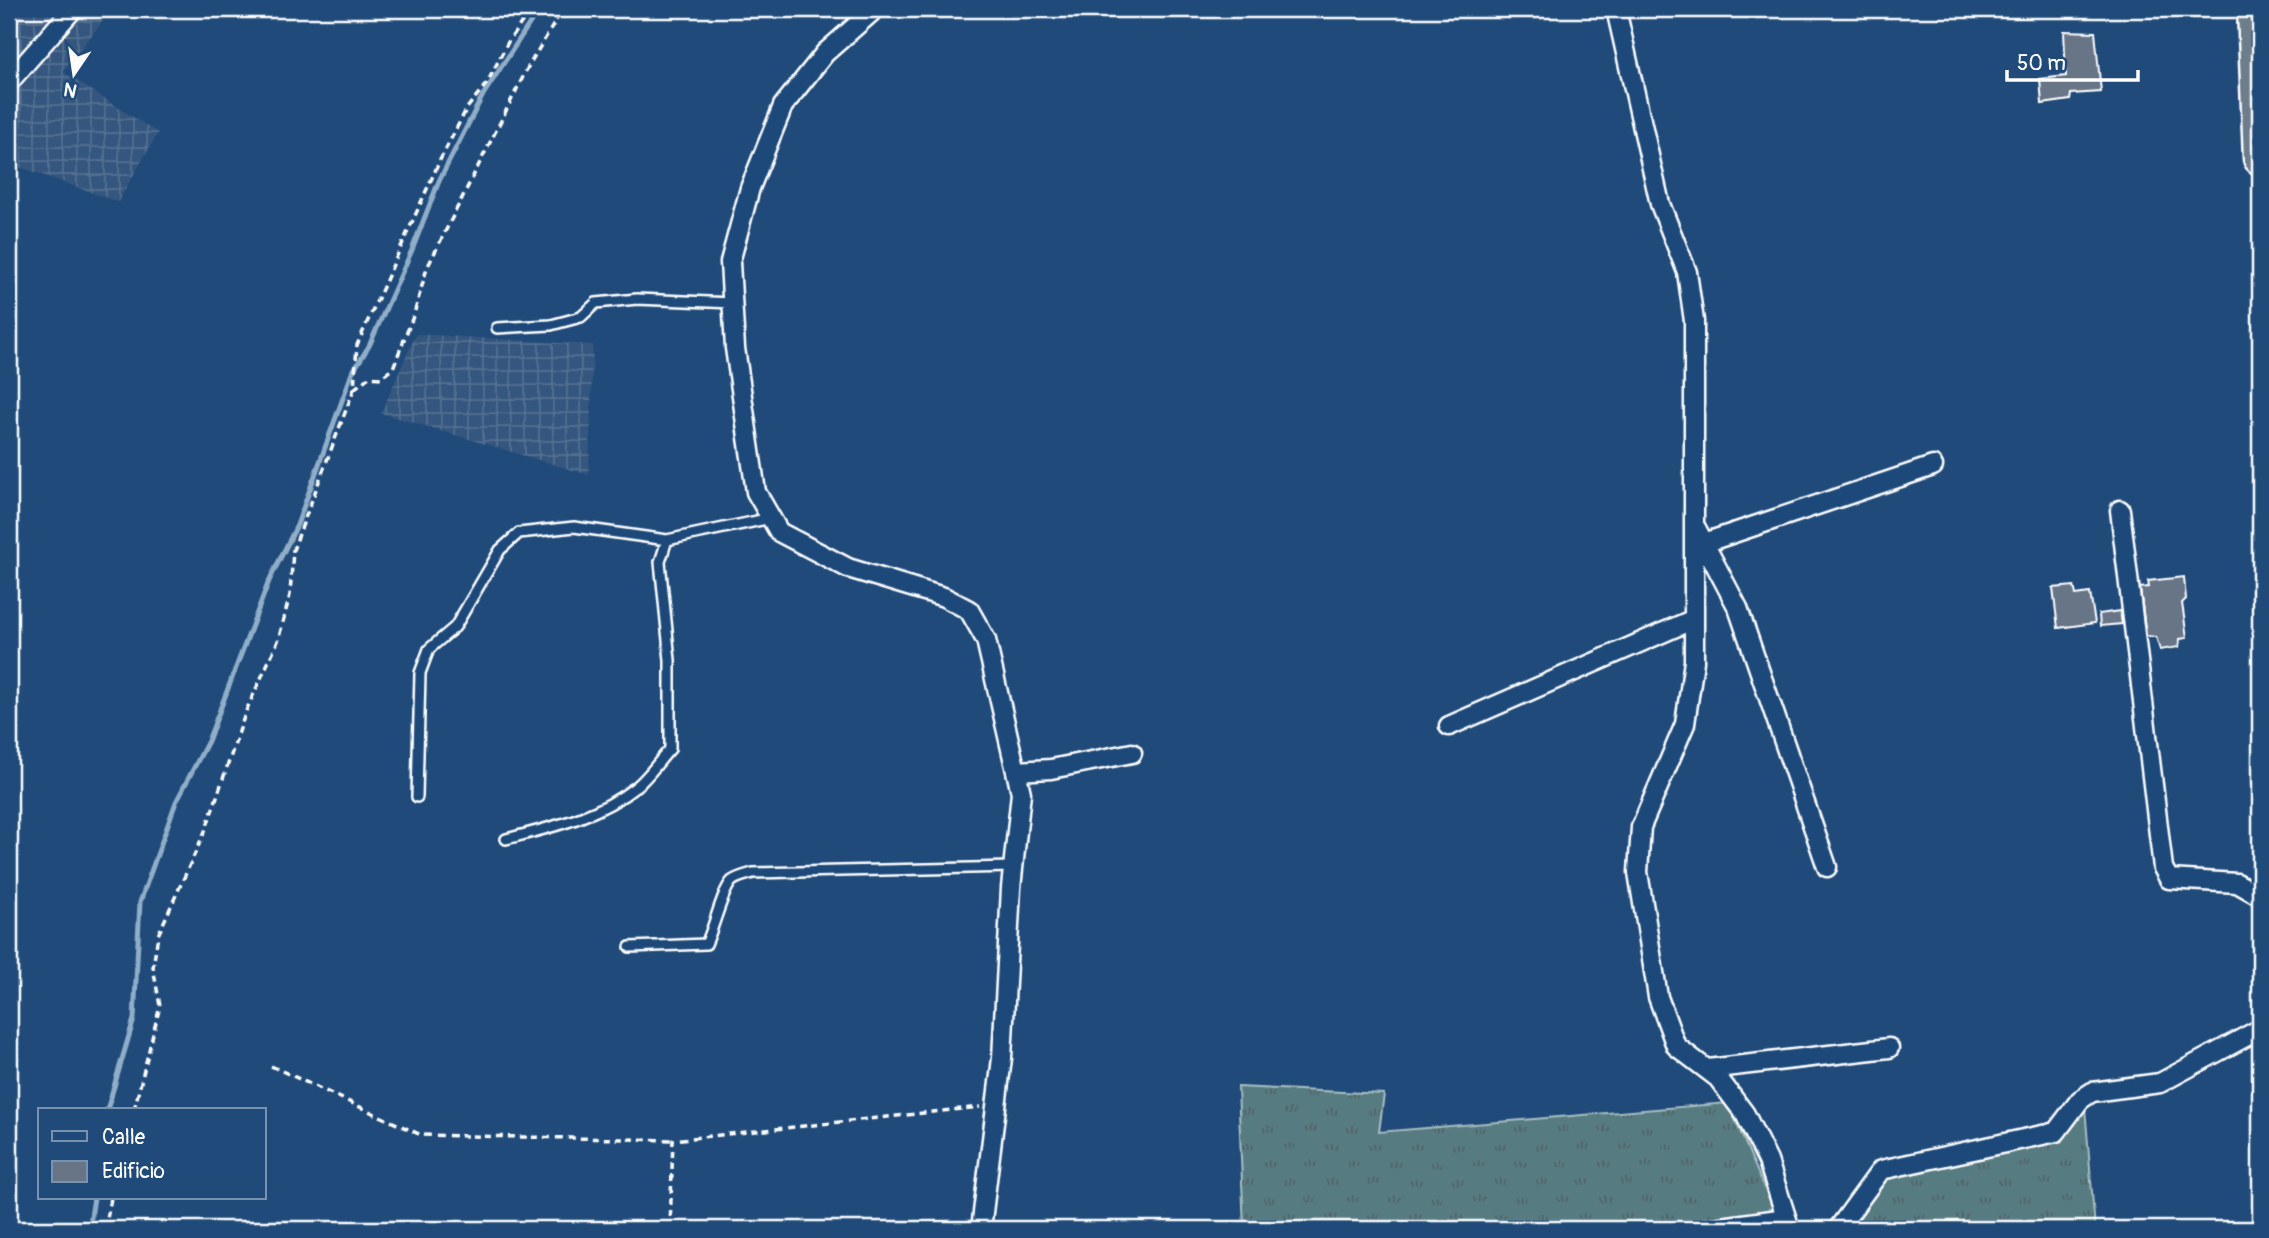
<svg xmlns="http://www.w3.org/2000/svg" width="2269" height="1238" viewBox="0 0 2269 1238" font-family="Pangolin,sans-serif">
	<style>
		.industrial { fill: url(#industrial-grid) }
		.grass { fill: url(#grass-tufts); stroke: #aabec0; stroke-width: 2 }
		.lines { fill: none; stroke-linecap: round; stroke-linejoin: round }
		.stream { stroke: #90aec8; stroke-width: 5 }
		.building { fill: #687587; stroke: #fff; stroke-width: 2 }
		.service-casing { stroke: #fff; stroke-width: 14 }
		.minor-casing { stroke: #fff; stroke-width: 23 }
		.motorway-casing { stroke: #fff; stroke-width: 37 }
		.path { stroke: #fff; stroke-width: 3.5; stroke-dasharray: 7 5; stroke-linecap: butt }
		.service { stroke: #1f4a7a; stroke-width: 9 }
		.minor { stroke: #1f4a7a; stroke-width: 18 }
		.motorway { stroke: #6d7d8c; stroke-width: 32 }
	</style>
	<defs>
		<pattern id="industrial-grid" width="8" height="8" patternUnits="userSpaceOnUse" patternTransform="scale(1.75)"><rect width="8" height="8" fill="#35577e"/><path d="M0 4h8M4 0v8" fill="none" stroke="#537091"/></pattern>
		<pattern id="grass-tufts" width="24" height="20" patternUnits="userSpaceOnUse" patternTransform="scale(1.75)"><rect width="24" height="20" fill="#567c82"/><path d="M3 7l-1-3M5 7V3M7 7l1-3M15 17l-1-3M17 17v-4M19 17l1-3" fill="none" stroke="#516467"/></pattern>
	</defs>
	<rect width="100%" height="100%" fill="#1f4a7a"/>
	<filter id="ink" filterUnits="userSpaceOnUse"><feTurbulence type="fractalNoise" baseFrequency=".0143" numOctaves="2"/><feDisplacementMap in="SourceGraphic" scale="14" xChannelSelector="R" yChannelSelector="G"/><feConvolveMatrix kernelMatrix="1 2 1 2 8 2 1 2 1" color-interpolation-filters="sRGB"/></filter>
	<g filter="url(#ink)">
		<path class="industrial" d="M9 9H112L63 72 158 133 118 202 9 163Z
			M416 334 593 345 589 475 381 413Z"/>
		<path class="grass" d="M1238 1087 1384 1094 1379 1132 1728 1103 1782 1229H1244Z
			M2085 1107 2095 1229H1848L1888 1177 2059 1139Z"/>
		<g class="lines">
			<path class="stream" d="M107 1110 134 1019 140 902 176 802 208 741 269 581 297 525 352 373 369 346 412 250 439 181 483 95 539 9
				M89 1229 94 1198"/>
		</g>
		<path class="building" d="M2064 31 2095 32 2101 92 2071 94 2070 100 2042 104 2040 79 2066 76Z
			M2184 577 2186 599 2182 603 2187 638 2180 639 2179 647 2160 650 2156 637 2146 636 2140 588 2149 587 2148 581Z
			M2074 586 2076 595 2090 593 2095 623 2058 628 2053 588Z
			M2120 611 2122 624 2100 626 2099 614Z"/>
		<g class="lines">
			<defs>
				<path id="service" d="M497 328 551 325 581 317 596 303 637 299 733 303
					M417 797 420 673 429 649 455 627 500 550 519 533 574 527 667 540
					M506 839C553 827 598 817 637 786 649 776 659 761 670 749V660L660 562 667 540 771 518
					M630 947 706 944C714 928 722 891 732 881 737 877 746 875 753 873L1013 867"/>
				<path id="minor" d="M875 9 825 53 783 106 750 188 730 262 735 348 756 492 779 532 848 568 944 597 969 610 986 640 1021 793 1011 888 1002 1058 981 1229
					M1616 9 1660 204 1687 272 1694 321V661L1685 724 1641 827 1638 872 1658 997 1676 1046 1718 1078 1745 1114 1768 1161 1790 1229
					M9 82 73 9
					M2120 510 2163 868 2169 879 2237 883 2260 896
					M1696 528 1738 608 1827 867
					M1704 543 1933 466
					M1449 726 1694 619
					M1016 771 1051 769 1132 753
					M1708 1069 1889 1048
					M1707 1229 1786 1218
					M1838 1229 1881 1170 2056 1132 2080 1100 2092 1092 2160 1083 2260 1029"/>
				<path id="motorway" d="M2254 9 2260 158"/>
			</defs>
			<use href="#service" class="service-casing"/>
			<use href="#minor" class="minor-casing"/>
			<use href="#motorway" class="motorway-casing"/>
			<path class="path" d="M354 389 369 377 381 378 393 368 414 314 427 268 450 222 529 65 563 9
				M271 1066 421 1135 673 1140
				M134 1110 160 1006 153 967 158 935 206 829 246 711 278 641 290 595 293 550 354 389 357 345 440 160 467 108 487 83 508 42 531 9
				M105 1229 111 1198
				M670 1229 673 1140 980 1107"/>
			<use href="#service" class="service"/>
			<use href="#minor" class="minor"/>
			<use href="#motorway" class="motorway"/>
		</g>
	</g>
	<rect width="2269" height="1238" fill="none" stroke="#1f4a7a" stroke-width="35"/>
	<rect x="18" y="18" width="2234" height="1203" fill="none" stroke="#fff" stroke-width="2.5" filter="url(#ink)"/>
	<rect x="38" y="1108" width="228" height="91" fill="#1f4a7a" stroke="#7992af" stroke-width="2"/>
	<rect x="52" y="1131" width="35" height="10" fill="#1f4a7a" stroke="#7992af" stroke-width="2"/>
	<text x="102" y="1144" font-size="21" fill="#ffffff">Calle</text>
	<rect x="52" y="1161" width="35" height="21" fill="#687587" stroke="#7992af" stroke-width="2"/>
	<text x="102" y="1178" font-size="21" fill="#ffffff">Edificio</text>
	<g transform="translate(74 74) rotate(193)" stroke="#1f4a7a" stroke-width="5" paint-order="stroke">
	<path d="M0-5L12 26L0 18L-12 26Z" fill="#ffffff"/>
	<text y="-10" font-size="19" font-weight="bold" text-anchor="middle" fill="#ffffff">N</text>
	</g>
	<path d="M2007 70v10h131v-10" fill="none" stroke="#ffffff" stroke-width="3.5"/>
	<text x="2017" y="70" font-size="21" fill="#ffffff" stroke="#1f4a7a" stroke-width="5" paint-order="stroke">50 m</text>
</svg>
